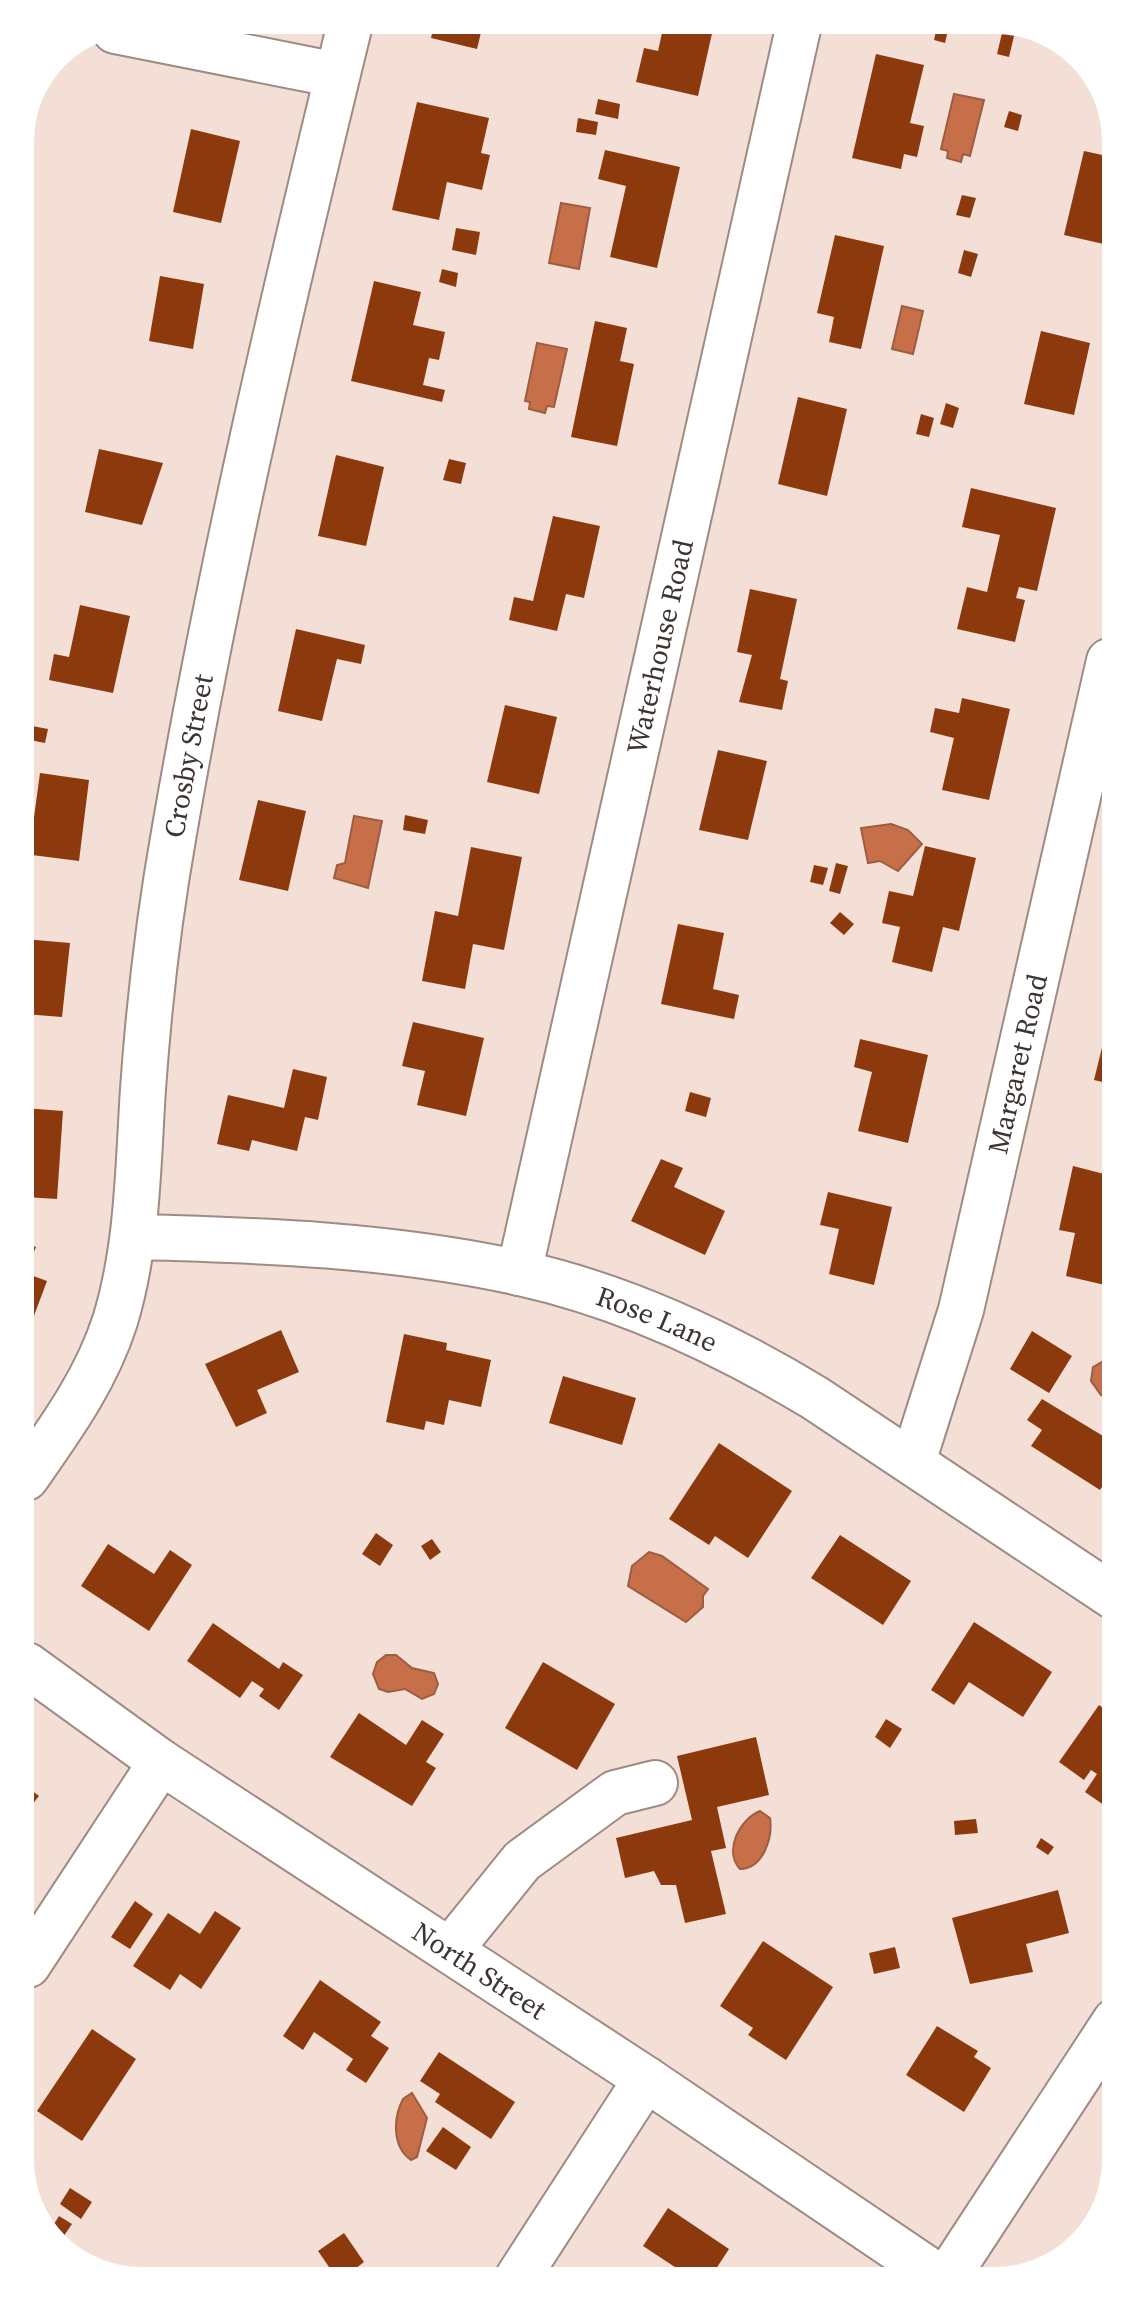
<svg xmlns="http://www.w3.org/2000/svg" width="1136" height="2301" viewBox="0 0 1136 2301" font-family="'Source Serif 4',serif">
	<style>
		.water { fill: #c76f48; stroke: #9d5d41; stroke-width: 2 }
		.building { fill: #8c3a0d }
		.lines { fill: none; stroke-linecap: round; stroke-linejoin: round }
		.minor-casing { stroke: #9e8b83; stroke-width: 48 }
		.minor { stroke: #fff; stroke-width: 44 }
		.labels { text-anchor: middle; stroke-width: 8; stroke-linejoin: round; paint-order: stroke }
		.street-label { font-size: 28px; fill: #3c3430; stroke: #fff }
	</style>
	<rect width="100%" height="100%" fill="#f4dfd6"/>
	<path class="water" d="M954 94 984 100 970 156 963 154 961 162 947 158 948 151 941 149Z
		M561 203 590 208 579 269 549 263Z
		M902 306 923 311 913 354 892 349Z
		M537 343 567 349 554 407 547 406 545 413 529 409 530 402 525 401Z
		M354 816 382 821 368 888 334 878 337 865 345 863Z
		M891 824 908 830 922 844 898 871 880 861 868 863 861 828Z
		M1105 1360 1113 1363V1398L1101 1395 1091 1381 1093 1367Z
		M649 1552 662 1556 708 1589 703 1596V1607L686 1622 628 1586 632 1566Z
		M386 1655H396L412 1668 434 1673 438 1684 434 1694 422 1699 405 1689 388 1692 379 1689 373 1674 377 1662Z
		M760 1811 770 1818C773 1838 763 1869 740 1869 723 1851 740 1819 760 1811Z
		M412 2093 427 2118 417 2157 411 2160C392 2147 393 2118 403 2099Z"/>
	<path class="building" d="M435 20H484L477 49 431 38Z
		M665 20H715L698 96 636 82 644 48 658 51Z
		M937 27 948 30 945 43 934 40Z
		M1003 29 1015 32 1009 57 997 54Z
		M876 54 924 65 910 123 924 126 917 157 904 154 901 169 852 158Z
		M598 99 620 104 618 119 595 114Z
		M417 102 489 118 481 153 490 155 482 190 447 182 439 220 392 210Z
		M1009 111 1022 115 1018 131 1004 127Z
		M578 118 598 122 596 135 576 132Z
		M191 129 240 141 221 223 173 212Z
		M605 150 680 167 657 268 610 257 626 186 598 179Z
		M1084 151 1107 156 1108 245 1064 235Z
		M962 195 976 198 970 218 956 215Z
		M456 228 480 232 476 255 452 250Z
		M835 235 884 246 861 349 829 342 834 317 817 313Z
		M964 250 978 254 971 277 958 273Z
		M442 269 458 273 456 287 439 282Z
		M160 276 204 284 193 349 149 341Z
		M374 281 421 292 413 325 445 332 439 360 429 358 423 385 445 390 442 402 351 381Z
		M595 321 627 328 620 361 634 364 617 446 571 437Z
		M1041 331 1090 343 1074 415 1024 404Z
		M798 397 847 409 827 496 778 484Z
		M946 403 959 408 953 428 940 424Z
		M921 414 934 418 929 437 916 434Z
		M99 449 163 463 142 525 85 512Z
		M336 455 384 467 366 546 318 536Z
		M449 459 466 463 461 484 443 480Z
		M971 488 1056 508 1037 591 1019 587 1016 598 1025 600 1015 642 957 629 967 587 987 592 1000 535 962 527Z
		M553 516 600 526 584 598 566 594 557 631 509 620 514 597 533 601Z
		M750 589 797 599 780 679 788 681 782 710 739 702 752 655 737 652Z
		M80 605 130 616 113 693 49 680 54 654 69 657Z
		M296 629 365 645 361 664 337 659 322 721 278 711Z
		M962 698 1010 709 989 800 942 790 954 738 930 732 935 708 959 713Z
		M505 705 557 717 539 794 487 782Z
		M32 726 48 729 45 743 30 740Z
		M718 750 767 761 748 840 699 830Z
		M40 773 89 780 79 861 32 855 31 861 23 860V831L32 832Z
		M258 800 306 811 288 891 239 880Z
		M405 815 428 820 425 834 403 830Z
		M925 846 976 858 959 931 943 927 932 972 892 962 900 927 882 923 889 891 913 896Z
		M471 847 522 857 504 950 473 944 465 989 422 981 435 911 458 916Z
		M836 863 848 866 840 894 829 891Z
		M814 865 828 868 823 885 810 882Z
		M840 912 854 924 844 935 830 923Z
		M678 924 724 933 713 989 739 995 734 1019 661 1004Z
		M24 939 70 943 62 1017 24 1014Z
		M1111 1011V1084L1094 1080Z
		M413 1022 484 1038 466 1116 417 1105 425 1071 402 1066Z
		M860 1039 928 1055 908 1143 858 1131 872 1072 854 1067Z
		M293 1069 327 1077 318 1120 305 1117 297 1151 252 1140 249 1151 217 1144 228 1095 284 1108Z
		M690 1092 711 1098 706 1117 685 1111Z
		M24 1108 63 1111 57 1199 25 1197Z
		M661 1159 683 1168 674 1187 725 1211 705 1255 631 1221Z
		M1073 1166 1112 1176V1217L1103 1258 1111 1259 1105 1285 1066 1276 1075 1233 1059 1230Z
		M828 1192 892 1207 874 1285 829 1274 839 1229 820 1225Z
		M25 1243 36 1247 25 1273 47 1281 26 1337Z
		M281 1330 299 1372 257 1390 267 1413 236 1427 205 1364Z
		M1032 1331 1072 1356 1049 1393 1010 1369Z
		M404 1334 447 1343 446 1350 491 1360 481 1407 449 1400 444 1425 426 1421 424 1430 386 1422Z
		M563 1376 636 1398 622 1445 549 1423Z
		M1042 1399 1113 1442V1470L1100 1490 1031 1446 1042 1430 1027 1420Z
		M719 1443 792 1491 748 1558 715 1536 709 1545 669 1519Z
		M376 1533 393 1545 380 1566 362 1554Z
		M840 1535 911 1581 883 1625 811 1578Z
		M432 1539 441 1552 430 1560 421 1546Z
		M108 1544 154 1574 170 1550 192 1565 149 1631 81 1586Z
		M974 1622 1052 1672 1023 1717 969 1682 954 1705 931 1690Z
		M213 1623 279 1669 283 1662 303 1675 279 1710 259 1696 264 1689 252 1681 240 1698 187 1661Z
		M543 1662 615 1704 577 1770 505 1728Z
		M1099 1705 1114 1716V1812L1085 1792 1097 1774 1091 1770 1084 1780 1059 1762Z
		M359 1713 406 1745 422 1720 444 1734 426 1762 436 1768 412 1806 330 1757Z
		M886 1719 902 1729 890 1748 875 1737Z
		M756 1737 769 1795 717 1807 726 1848 711 1851 726 1914 685 1923 676 1885H661L654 1871 625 1878 616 1838 692 1820 677 1756Z
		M27 1787 39 1796 27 1811Z
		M976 1819 978 1833 955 1835 954 1821Z
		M1041 1838 1054 1847 1048 1855 1036 1847Z
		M1058 1890 1069 1933 1026 1944 1033 1972 970 1984 952 1918Z
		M135 1901 153 1914 130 1949 111 1937Z
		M215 1911 241 1928 201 1989 180 1974 170 1990 133 1966 168 1913 200 1934Z
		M763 1941 833 1987 786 2060 748 2035 753 2028 720 2006Z
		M895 1947 900 1968 874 1974 869 1953Z
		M320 1980 381 2022 371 2036 389 2048 366 2083 346 2070 353 2059 314 2032 303 2050 283 2036Z
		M937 2026 978 2051 974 2057 991 2068 964 2112 906 2075Z
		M92 2029 136 2059 82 2141 37 2111Z
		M439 2052 515 2102 491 2139 435 2102 440 2094 420 2081Z
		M443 2127 471 2147 456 2170 426 2151Z
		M70 2188 92 2202 81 2219 60 2204Z
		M1107 2189 1095 2228 1090 2232 1081 2227Z
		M668 2208 729 2249 712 2275H687L643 2246Z
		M59 2216 72 2224 59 2243 49 2232Z
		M344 2233 364 2262 342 2279H311L329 2267 318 2251Z"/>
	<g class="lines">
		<defs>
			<g id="minor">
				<path d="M115 31 337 75"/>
				<path id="s1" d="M133 1237C262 1240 393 1245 520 1273 624 1296 724 1343 815 1398L1114 1597"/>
				<path id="s2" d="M519 1273 800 20"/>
				<path id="s3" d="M913 1462 961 1310 1109 661"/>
				<path id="s4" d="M26 1478C61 1428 96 1380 115 1321 138 1246 138 1166 143 1089 149 1004 159 917 174 833 221 560 285 289 351 20"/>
				<path id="s5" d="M27 1665 161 1762 646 2079 933 2273"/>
				<path d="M450 1950 522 1861 615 1793 655 1783"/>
				<path d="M28 1965 161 1762"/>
				<path d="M950 2273 1115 2021"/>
				<path d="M518 2277 646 2079"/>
			</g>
		</defs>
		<use href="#minor" class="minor-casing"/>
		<use href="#minor" class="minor"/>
	</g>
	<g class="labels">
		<g class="street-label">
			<text dy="10" stroke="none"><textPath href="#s2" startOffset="642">Waterhouse Road</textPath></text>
			<text dy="10" stroke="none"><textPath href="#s4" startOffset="752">Crosby Street</textPath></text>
			<text dy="10" stroke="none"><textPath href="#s3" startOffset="412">Margaret Road</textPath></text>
			<text dy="10" stroke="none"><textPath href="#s1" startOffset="534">Rose Lane</textPath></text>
			<text dy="10" stroke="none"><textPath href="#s5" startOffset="546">North Street</textPath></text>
		</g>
	</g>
	<path d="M0 0H1136V2301H0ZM141 34H995A107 107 0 0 1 1102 141V2160A107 107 0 0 1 995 2267H141A107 107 0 0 1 34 2160V141A107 107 0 0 1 141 34Z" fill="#fff" fill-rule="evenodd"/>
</svg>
